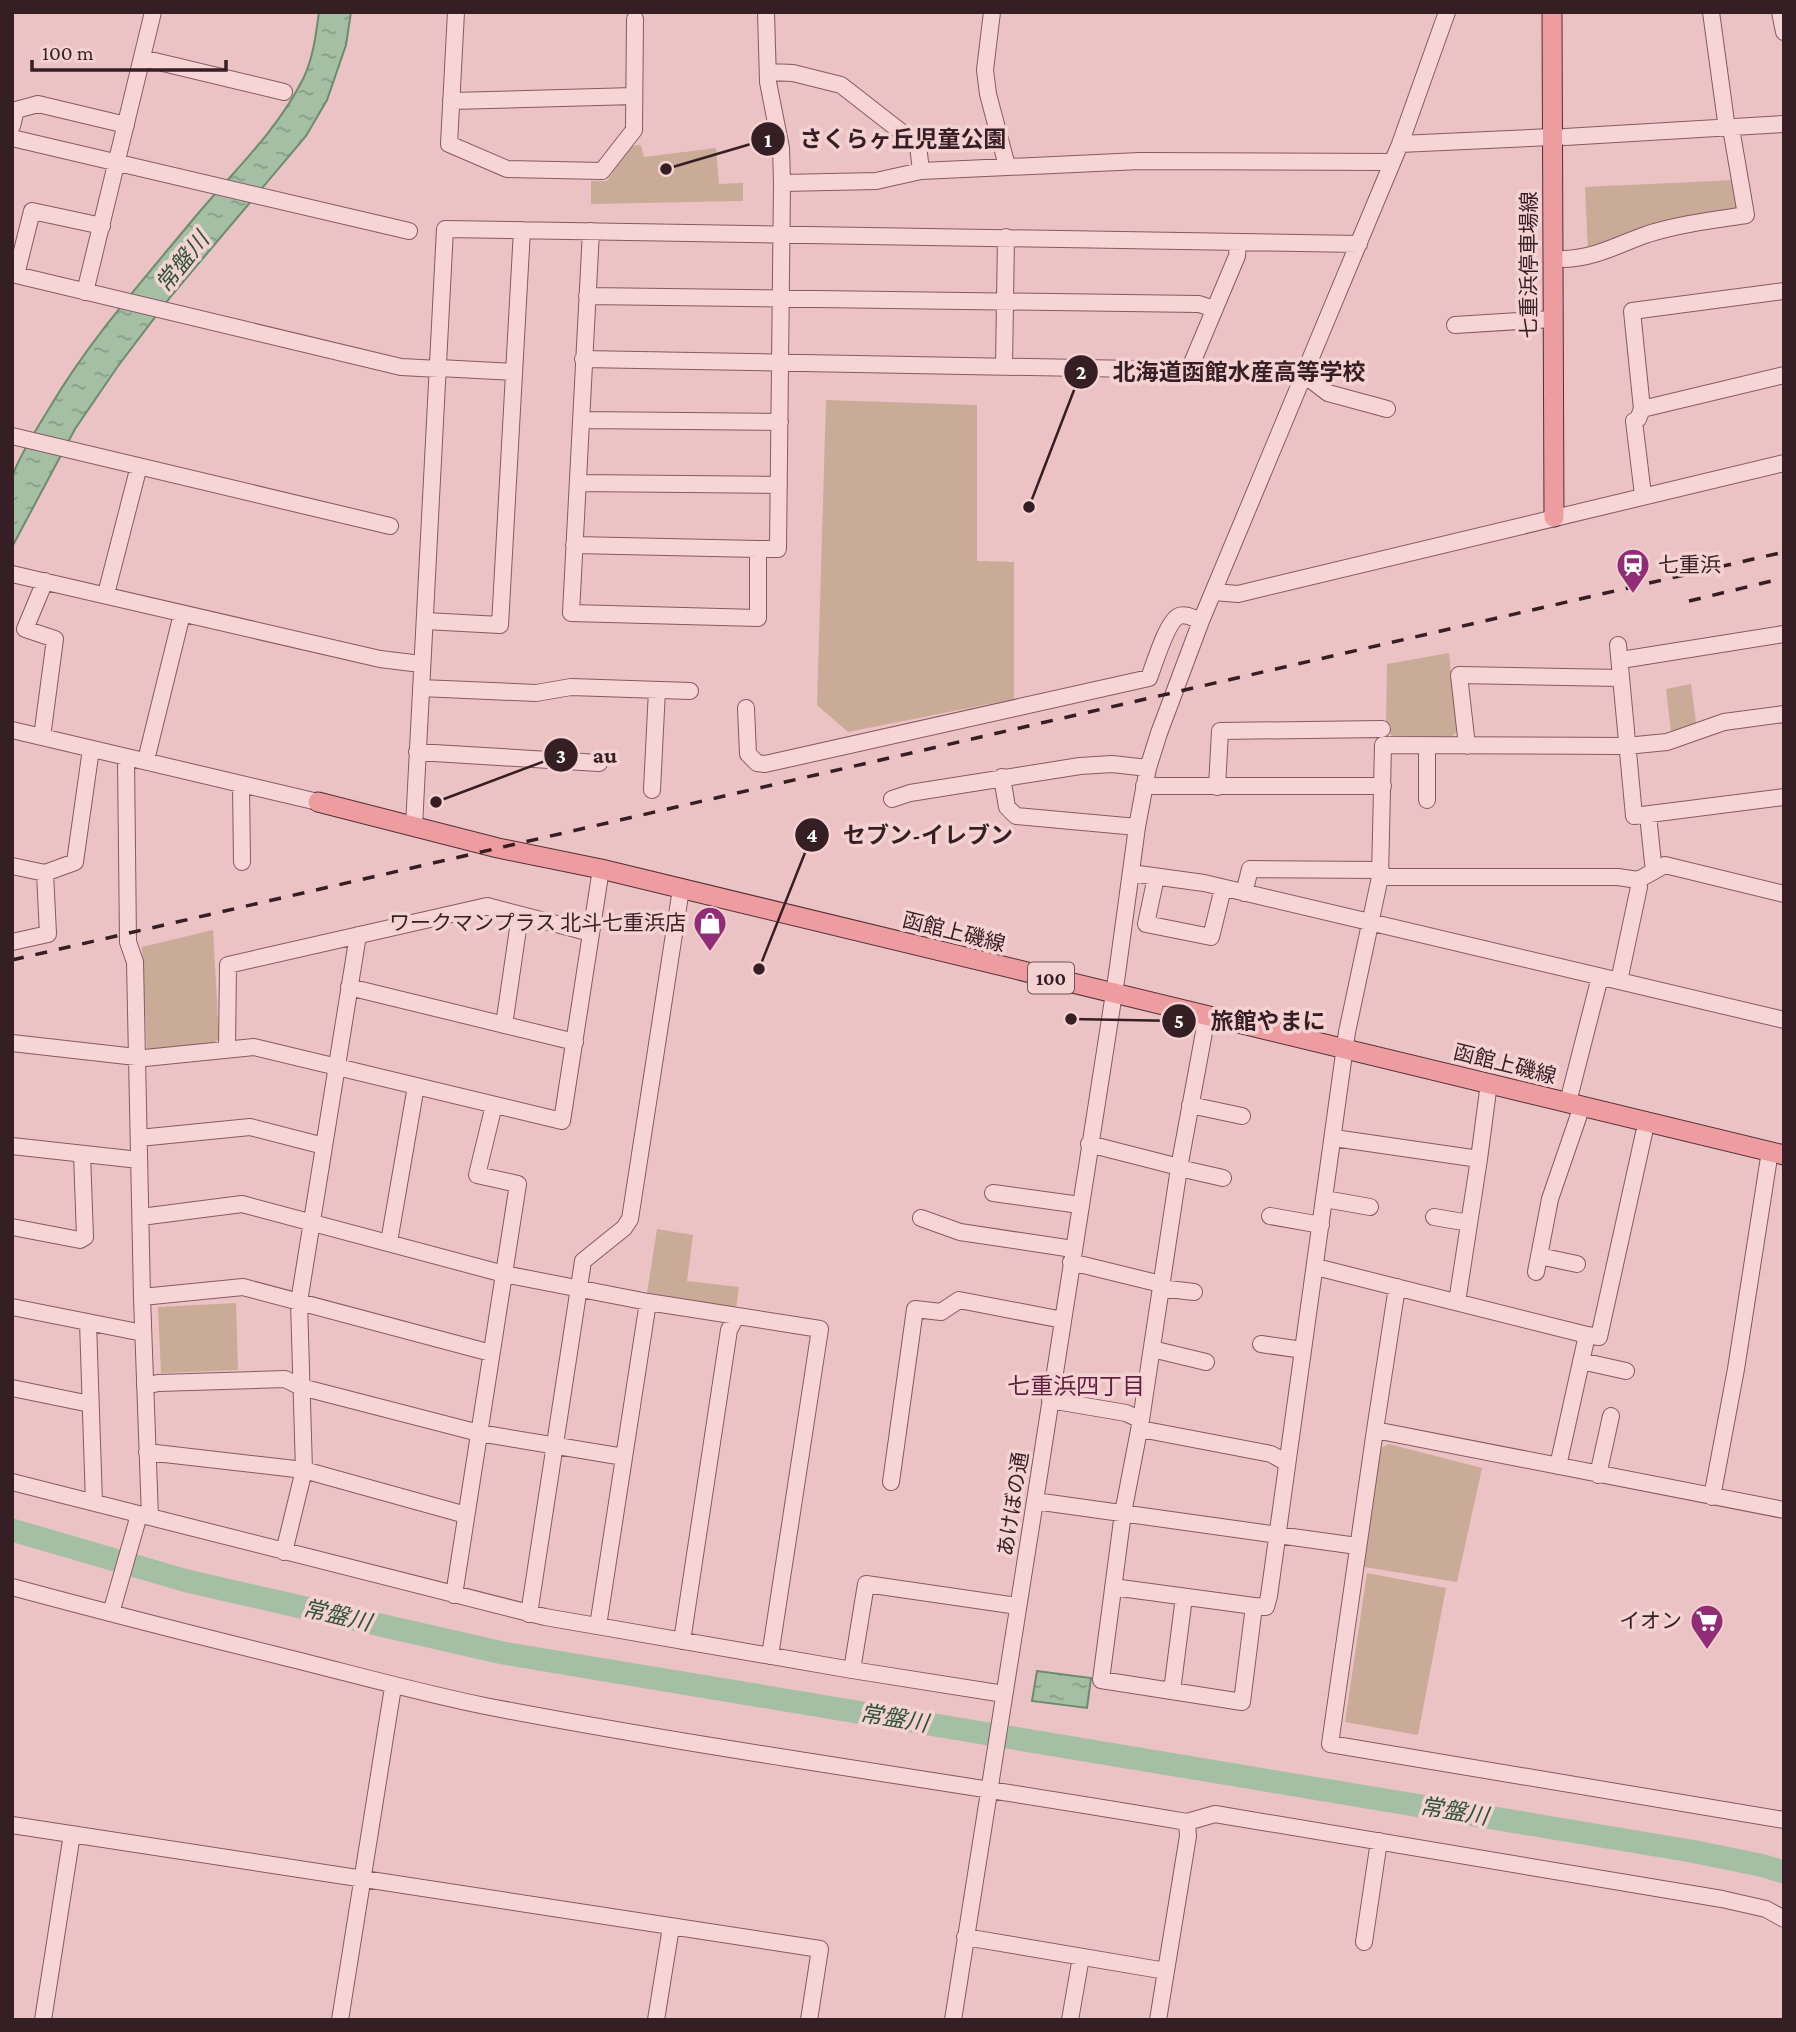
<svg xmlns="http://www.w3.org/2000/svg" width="1796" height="2032" viewBox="0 0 1796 2032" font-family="'Crimson Pro','Noto Sans JP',serif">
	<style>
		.green { fill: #c9ab97 }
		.water { fill: url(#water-ripples); stroke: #6c8c6d; stroke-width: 2 }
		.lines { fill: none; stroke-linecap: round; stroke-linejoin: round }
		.river { stroke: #a5bfa5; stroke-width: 23 }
		.minor-casing { stroke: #855a63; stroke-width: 18 }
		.major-casing { stroke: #532f38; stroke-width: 21 }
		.minor { stroke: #f7d5d6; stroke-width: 16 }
		.major { stroke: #ed9c9f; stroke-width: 19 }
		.rail { stroke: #351e24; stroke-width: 3.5; stroke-dasharray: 12 12; stroke-linecap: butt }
		.labels { text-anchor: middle; stroke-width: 7; stroke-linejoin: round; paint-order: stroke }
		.shield { fill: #f4d2d2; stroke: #6e5458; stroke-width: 2 }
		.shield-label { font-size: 19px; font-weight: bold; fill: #351e24 }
		.street-label { font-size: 21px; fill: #351e24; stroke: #f4d2d2 }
		.poi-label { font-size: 21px; fill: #351e24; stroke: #f4d2d2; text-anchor: end }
		.water-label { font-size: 23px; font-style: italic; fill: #2e5436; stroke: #f4d2d2 }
		.neighbourhood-label { font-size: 23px; fill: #601f41; stroke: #f4d2d2 }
		.leader { fill: none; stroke: #351e24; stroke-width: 2.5 }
		.callout-dot { fill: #351e24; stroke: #f4d2d2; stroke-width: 2.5 }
		.mark-label { font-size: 21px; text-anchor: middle; font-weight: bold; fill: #fff }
		.callout-label { font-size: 23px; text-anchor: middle; font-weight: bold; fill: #351e24; stroke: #f4d2d2; stroke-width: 7; stroke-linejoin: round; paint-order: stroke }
	</style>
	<defs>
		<pattern id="water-ripples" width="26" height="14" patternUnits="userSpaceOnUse" patternTransform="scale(1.75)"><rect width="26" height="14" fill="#a5bfa5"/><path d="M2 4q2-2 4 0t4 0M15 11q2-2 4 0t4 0" fill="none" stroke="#879b86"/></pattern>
	</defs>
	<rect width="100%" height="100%" fill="#ecc3c4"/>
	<path class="green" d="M641 145 644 157 716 148 719 184 743 183V201L591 204V181H607L630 146Z
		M1734 180 1740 211 1588 252 1585 187Z
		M826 400 977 405V561L1014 562V699L848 732 817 705Z
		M1449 653 1457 732 1450 738 1393 737 1386 729 1387 664Z
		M1691 684 1696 723 1671 732 1666 689Z
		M213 930 219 1039 210 1045 147 1053 142 947Z
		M657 1229 693 1235 687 1281 739 1287 736 1309C705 1305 678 1297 647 1293Z
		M236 1303 238 1370 161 1373 158 1307Z
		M1389 1444 1482 1468 1457 1582 1364 1567 1380 1448Z
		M1367 1573 1446 1588 1418 1735 1345 1722Z"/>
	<path class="water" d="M319 12H351L346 45 327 100 306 136 172 295 118 366 75 429 12 547C12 530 9 492 12 478 16 461 40 423 50 407 90 339 145 278 195 217 232 173 277 131 303 79 313 59 316 34 319 12Z
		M1037 1671 1091 1678 1087 1708 1032 1701Z"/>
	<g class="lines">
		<path class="river" d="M12 1530 187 1581 503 1653 1691 1851 1760 1865 1784 1872"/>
		<defs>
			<path id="minor" d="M456 12 449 144 507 169 602 171 634 130 635 19
				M992 12 985 70 988 94 1007 166
				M1711 12 1727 129
				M1780 12 1784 32
				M142 58 284 92
				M768 72 793 73 841 85 918 145 921 171 1140 161 1392 162
				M451 101 634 96
				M12 126 16 110 38 104 126 125
				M1565 137 1784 124
				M12 138 409 231
				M1400 144 1551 137
				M782 183 876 181 921 171
				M591 231 571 613 758 618V549H778L782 183 781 148 768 82 766 12
				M1564 259C1596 258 1619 244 1648 234 1680 224 1713 220 1746 215L1731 128
				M12 274 401 367 439 369
				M16 275 32 211 102 226
				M1784 291 1632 311 1642 409 1784 375
				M85 292 153 12
				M587 296 1199 304 1214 309
				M1455 325 1552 319
				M583 359 1189 370 1237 256 1238 242
				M1004 366 1006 237
				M439 368 514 372
				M1311 380 1328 393 1387 409
				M1642 409 1638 419 1634 421 1643 495
				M581 420 780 422
				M12 436 390 526
				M578 483 779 485
				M574 545 758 549
				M12 574 380 659 421 664
				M1214 592 1238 594 1784 463
				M106 594 139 466
				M425 621 500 625 522 230
				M1618 645 1634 816 1784 797
				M1621 660 1784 634
				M421 688 536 693 571 687 690 691
				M746 708 748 754 757 763 765 764 1149 678C1154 665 1167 621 1179 616 1186 613 1195 619 1201 621
				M12 730 318 802
				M42 737 55 639 25 629 45 581
				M1427 745V800
				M1467 746 1459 675 1620 678
				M148 752 182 614
				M417 752 599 763
				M126 758 128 942 135 962 142 1297 150 1517
				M1002 777 1007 807 1016 816 1137 827
				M241 785 242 862
				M1144 786H1383
				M1217 787 1220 731 1382 729
				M652 790 657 690
				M892 799 910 793 1080 766 1112 764 1148 768
				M1648 815 1653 863 1656 870
				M414 826 445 229 1359 244
				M12 866 45 873 75 862 91 749
				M1131 873 1204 883 1784 1020
				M1156 877 1146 924 1211 937 1223 888
				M1380 877H1618L1638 880 1665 865 1784 894
				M1244 893 1250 869 1381 870
				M12 942 48 934 45 873
				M1619 981 1639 887 1638 880
				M349 987 575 1042
				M1207 1016 1179 1168 1141 1420 1123 1513 1101 1680 1242 1702 1254 1606 1266 1607 1269 1596 1347 1032 1380 877 1383 745 1626 746 1667 742 1724 722 1784 714
				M504 1025 520 915
				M12 1043 145 1058 254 1047 562 1121 601 869
				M227 1049 228 965 487 906 591 933
				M1568 1102 1600 977
				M1190 1105 1242 1116
				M139 1138 250 1127 324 1146
				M1334 1138 1479 1159 1457 1302
				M1089 1144 1179 1167
				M12 1146 139 1160
				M1479 1159 1489 1083
				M1179 1168 1223 1178
				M993 1193 1080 1205
				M1325 1199 1370 1207
				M1270 1216 1321 1225
				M141 1217 242 1204 504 1274 648 1302 820 1329 770 1656
				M1434 1217 1469 1223
				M921 1218 960 1232 1073 1249
				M12 1227 80 1240 85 1237 82 1154
				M389 1242 416 1086
				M1539 1256 1577 1264
				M1071 1262 1161 1284
				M1316 1267 1587 1335 1558 1466
				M1536 1272 1550 1199 1582 1106
				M1160 1288 1194 1292
				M142 1297 243 1287 491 1353
				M12 1307 143 1333
				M88 1322 94 1503
				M1587 1335 1599 1337 1644 1133
				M1261 1344 1303 1350
				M1152 1349 1206 1362
				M1581 1361 1626 1371
				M145 1386 158 1383 285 1379 301 1387 479 1433 624 1457
				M12 1388 90 1404
				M1050 1400 1126 1413 1141 1420
				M1375 1430 1397 1287
				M1139 1431H1151L1271 1454 1287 1463
				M147 1452 304 1470 466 1515
				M1598 1475 1611 1416
				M12 1482 545 1617 852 1670 1004 1694
				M891 1482 915 1309 941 1312 959 1300 1063 1320
				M1712 1497 1736 1369 1770 1151
				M1035 1501 1357 1546
				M1784 1510 1375 1430 1330 1744 1784 1820
				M284 1552 304 1470 299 1302 358 935
				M12 1587C101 1611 191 1634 280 1656 349 1673 416 1692 485 1706 718 1751 953 1782 1187 1822L1215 1814 1722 1899 1766 1909 1784 1919
				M1113 1587 1254 1606
				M454 1595 518 1184 477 1175 494 1105
				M111 1613 139 1515
				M529 1614 583 1261 624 1228 630 1219 681 889
				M598 1626 648 1302
				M682 1641 729 1330 736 1317
				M852 1670 866 1584 1018 1606
				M1172 1691 1184 1597
				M12 1825 820 1949 809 2020
				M965 1937 1166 1971
				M1364 1942 1379 1841
				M43 2020 72 1834
				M340 2020 393 1687
				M656 2020 671 1927
				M953 2020 1035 1501 1117 974 1137 827 1148 768 1159 733 1201 621 1400 144 1447 12
				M1070 2020 1081 1957
				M1158 2020 1188 1836 1187 1822"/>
			<path id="major" d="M1552 12 1554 517
				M318 802 498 848 601 869 1784 1155"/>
		</defs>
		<use href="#minor" class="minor-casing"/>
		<use href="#major" class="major-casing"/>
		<use href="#minor" class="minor"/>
		<use href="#major" class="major"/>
		<path class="rail" d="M1689 601 1784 578
			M12 960 1784 552"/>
	</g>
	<defs>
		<symbol id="station-pin" viewBox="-11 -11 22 30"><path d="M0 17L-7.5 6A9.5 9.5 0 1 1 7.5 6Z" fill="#912d76" stroke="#f4d2d2"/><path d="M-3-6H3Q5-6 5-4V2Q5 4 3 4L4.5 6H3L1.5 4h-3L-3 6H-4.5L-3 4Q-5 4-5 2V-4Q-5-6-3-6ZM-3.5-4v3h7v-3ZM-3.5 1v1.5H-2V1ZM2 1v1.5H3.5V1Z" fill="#fff"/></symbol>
		<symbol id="shop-pin" viewBox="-11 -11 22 30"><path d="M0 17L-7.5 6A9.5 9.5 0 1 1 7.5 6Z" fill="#912d76" stroke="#f4d2d2"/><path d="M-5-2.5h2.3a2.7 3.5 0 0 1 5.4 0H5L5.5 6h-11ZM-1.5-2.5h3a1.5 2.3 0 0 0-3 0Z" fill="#fff"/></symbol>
		<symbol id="supermarket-pin" viewBox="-11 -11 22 30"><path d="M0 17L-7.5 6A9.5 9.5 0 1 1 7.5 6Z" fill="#912d76" stroke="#f4d2d2"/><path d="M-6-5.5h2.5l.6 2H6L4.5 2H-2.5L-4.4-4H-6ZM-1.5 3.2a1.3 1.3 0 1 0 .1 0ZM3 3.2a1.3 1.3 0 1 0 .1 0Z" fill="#fff"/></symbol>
	</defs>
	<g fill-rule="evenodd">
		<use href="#station-pin" x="1614" y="546" width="38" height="52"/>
		<use href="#shop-pin" x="691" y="904" width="38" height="52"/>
		<use href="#supermarket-pin" x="1688" y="1602" width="38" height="52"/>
	</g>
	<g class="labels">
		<rect class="shield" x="1028" y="962.5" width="46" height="31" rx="5"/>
		<g class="shield-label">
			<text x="1051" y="985">100</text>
		</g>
		<g class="street-label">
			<text transform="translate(1529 265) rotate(-90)" y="7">七重浜停車場線</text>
			<text transform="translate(954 932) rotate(14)" y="7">函館上磯線</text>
			<text transform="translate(1505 1064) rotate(14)" y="7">函館上磯線</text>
			<text transform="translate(1013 1504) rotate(-81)" y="7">あけぼの通</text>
		</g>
		<g class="poi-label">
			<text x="1658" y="572" text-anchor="start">七重浜</text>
			<text x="686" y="930">ワークマンプラス 北斗七重浜店</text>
			<text x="1682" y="1628">イオン</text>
		</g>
		<g class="water-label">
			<text transform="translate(182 262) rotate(-51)" y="8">常盤川</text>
			<text transform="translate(337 1615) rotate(13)" y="8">常盤川</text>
			<text transform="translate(894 1718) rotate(9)" y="8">常盤川</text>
			<text transform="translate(1454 1811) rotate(9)" y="8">常盤川</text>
		</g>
		<g class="neighbourhood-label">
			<text x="1076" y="1394">七重浜四丁目</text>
		</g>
	</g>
	<path class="leader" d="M666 169L768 139M1029 507L1081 372M436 802L561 755M759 969L812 835M1071 1019L1179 1021"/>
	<g class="callout-dot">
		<circle cx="666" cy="169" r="7"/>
		<circle cx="1029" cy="507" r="7"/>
		<circle cx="436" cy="802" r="7"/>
		<circle cx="759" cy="969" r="7"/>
		<circle cx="1071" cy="1019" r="7"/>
		<circle cx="768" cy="139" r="18"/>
		<circle cx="1081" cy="372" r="18"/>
		<circle cx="561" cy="755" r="18"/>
		<circle cx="812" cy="835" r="18"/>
		<circle cx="1179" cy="1021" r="18"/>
	</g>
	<g class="mark-label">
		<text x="768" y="147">1</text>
		<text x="1081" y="379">2</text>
		<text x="561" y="763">3</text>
		<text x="812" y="842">4</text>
		<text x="1179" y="1028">5</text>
	</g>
	<g class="callout-label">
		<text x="903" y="147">さくらヶ丘児童公園</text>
		<text x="1239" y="380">北海道函館水産高等学校</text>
		<text x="605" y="763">au</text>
		<text x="928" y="843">セブン-イレブン</text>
		<text x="1268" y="1029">旅館やまに</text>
	</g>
	<rect width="1796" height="2032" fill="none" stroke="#351e24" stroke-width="28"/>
	<path d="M32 60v10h194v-10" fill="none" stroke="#351e24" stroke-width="3.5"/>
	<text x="42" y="60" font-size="21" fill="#351e24" stroke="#f4d2d2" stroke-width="5" paint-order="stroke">100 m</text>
</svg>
